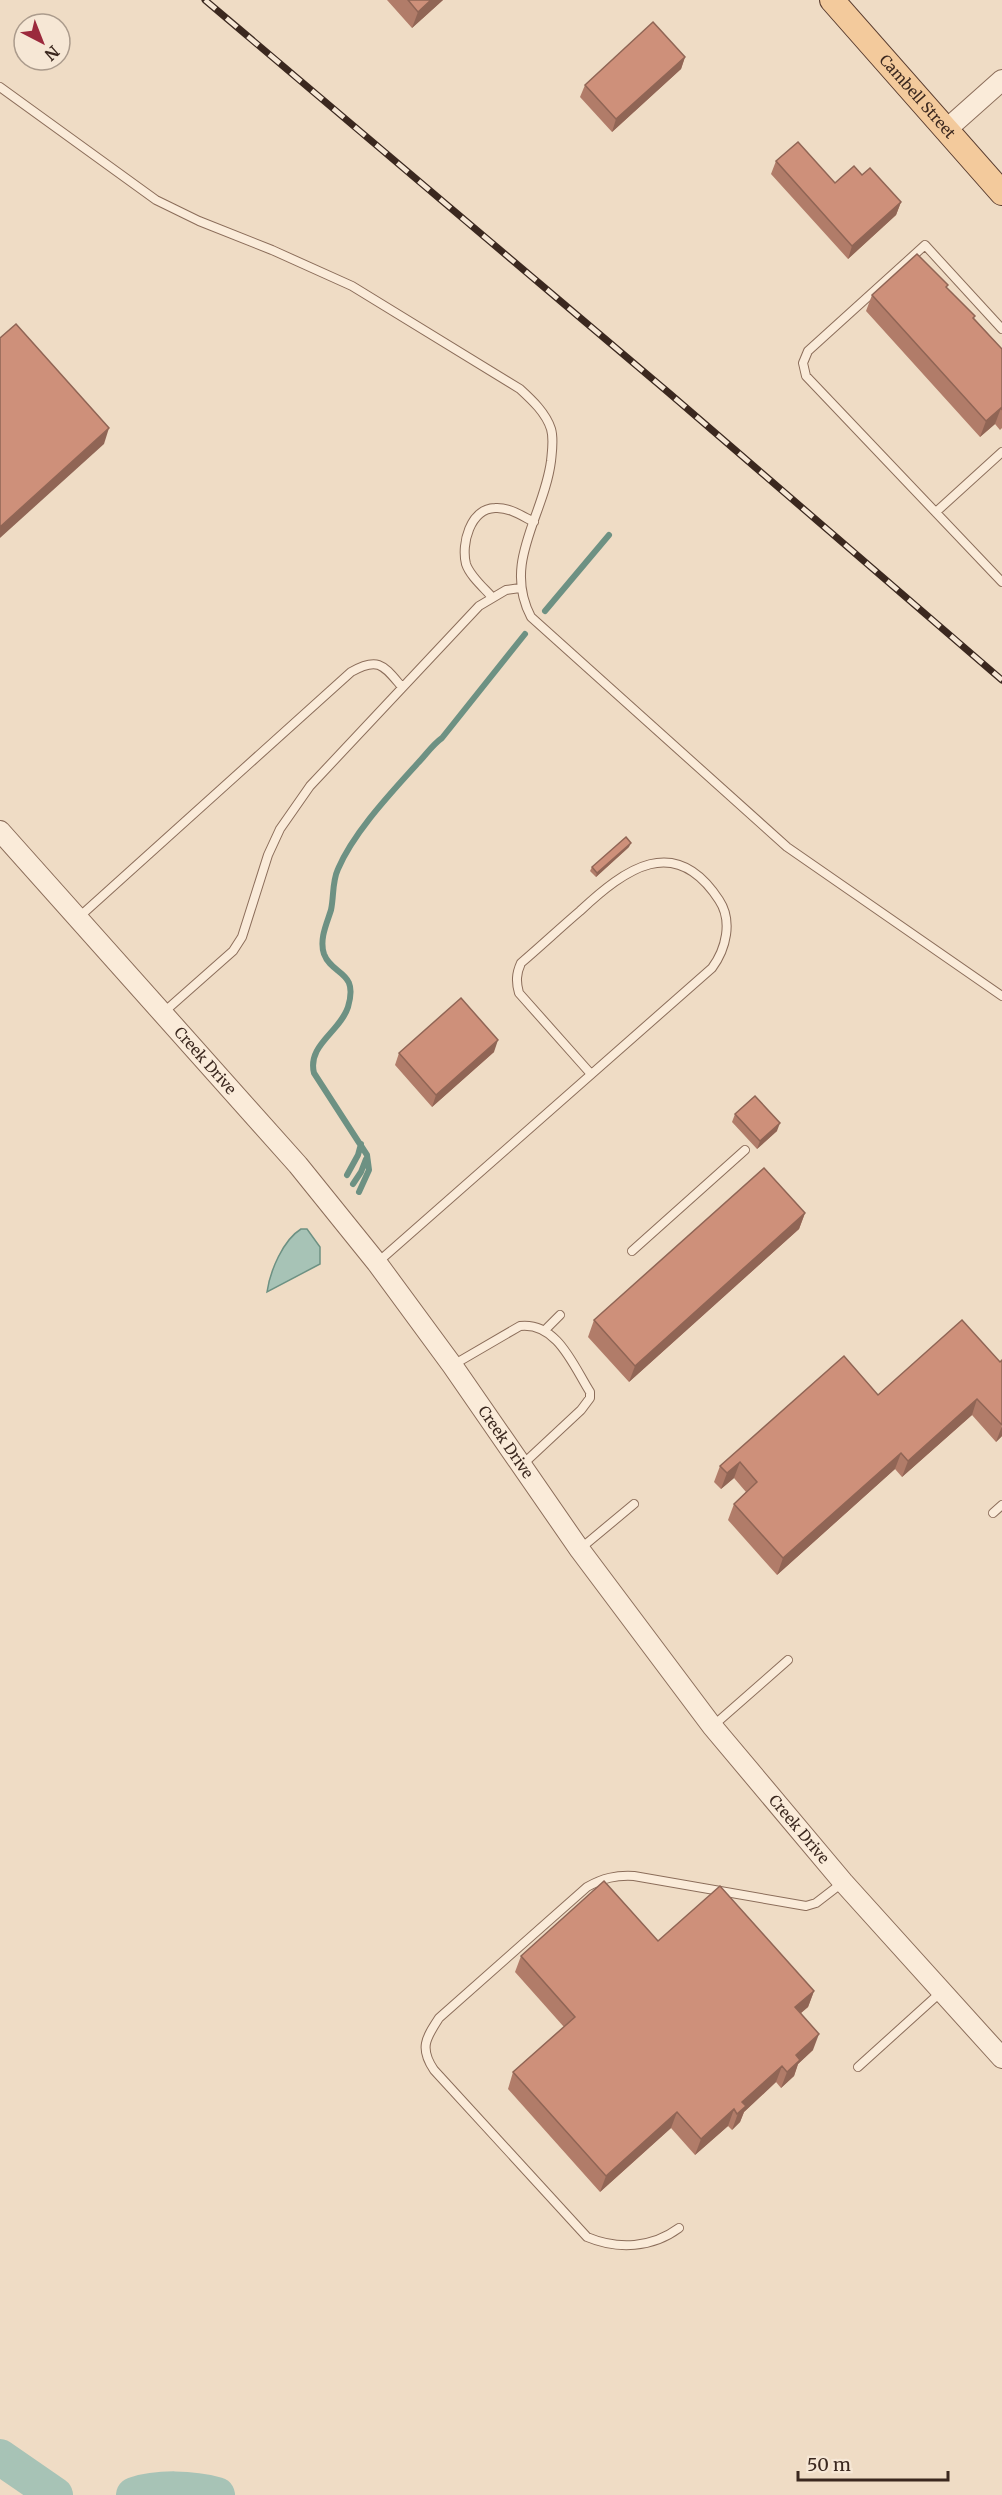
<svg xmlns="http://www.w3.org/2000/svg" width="1002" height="2495" viewBox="0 0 1002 2495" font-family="Merriweather,serif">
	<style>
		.water { fill: #a7c3b6; stroke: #6d9183; stroke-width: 1.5 }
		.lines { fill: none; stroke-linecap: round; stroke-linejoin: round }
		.stream { stroke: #6d9183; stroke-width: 6 }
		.river { stroke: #a7c3b6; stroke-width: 36 }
		.service-casing { stroke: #8b6d5a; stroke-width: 10 }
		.tertiary-casing { stroke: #8b6d5a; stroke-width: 22 }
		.primary-casing { stroke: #593c2f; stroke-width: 26 }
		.service { stroke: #faebd9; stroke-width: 8 }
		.tertiary { stroke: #faebd9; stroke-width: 20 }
		.primary { stroke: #f3ca9c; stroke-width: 24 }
		.rail-casing { stroke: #3b281f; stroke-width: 7 }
		.rail { stroke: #f6e7d5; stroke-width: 4.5; stroke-dasharray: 14; stroke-linecap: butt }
		.wall { fill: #b17c69 }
		.shaded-wall { fill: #906555 }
		.building { fill: #ce907a; stroke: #906555; stroke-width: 1.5 }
		.labels { text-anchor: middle; stroke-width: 6; stroke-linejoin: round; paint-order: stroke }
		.street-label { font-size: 15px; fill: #3b281f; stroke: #f6e7d5 }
	</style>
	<rect width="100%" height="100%" fill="#efdcc5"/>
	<path class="water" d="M301 1229H307L320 1247V1264L267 1292C270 1271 283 1240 301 1229Z"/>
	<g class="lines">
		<path class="stream" d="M545 611 609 535
			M347 1175 358 1155 361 1144
			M353 1184 361 1172 366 1159
			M359 1192 369 1170 367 1155 314 1073C307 1045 340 1032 348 1007 359 970 332 976 324 954 319 939 327 923 331 910 334 896 332 882 338 869 354 832 390 794 417 764 426 755 432 745 442 738L525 634"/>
		<path class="river" d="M0 2457 55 2495
			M134 2495C158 2487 192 2488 217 2495"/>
		<defs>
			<path id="service" d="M0 87 156 200 199 221 272 250 352 286 520 389C532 400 546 413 551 429 554 439 552 451 551 461 544 516 502 562 531 617L787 847 1002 996
				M1002 329 925 245 808 351 803 363 806 376 1002 582
				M936 512 1002 452
				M492 597C483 587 470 576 466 564 461 544 470 509 495 508 509 507 522 516 534 522
				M78 918 351 672C379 656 384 666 402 687
				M164 1012 233 951 242 937 268 855 280 829 310 786 479 606 506 590 520 588
				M632 1251 745 1150
				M378 1262 712 968C726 949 733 921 719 900 675 832 625 869 580 911 560 928 541 946 521 963 516 974 516 982 519 993L591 1074
				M545 1330 560 1315
				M453 1365 520 1326C557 1322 573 1365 590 1392V1398L581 1410 522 1465
				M993 1513 1002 1505
				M580 1549 634 1504
				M714 1725 788 1660
				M858 2067 941 1992
				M679 2228C652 2248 618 2250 587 2237L434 2070C419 2048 426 2038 439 2018L587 1887C603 1878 616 1875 634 1876L806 1906 816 1903 842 1883"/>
			<g id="tertiary">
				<path d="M947 129 1002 80"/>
				<path id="s1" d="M0 831 298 1165 377 1263 452 1365 580 1550 712 1726 843 1882 1002 2058"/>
			</g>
			<g id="primary">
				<path id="s2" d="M832 0 1002 193"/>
			</g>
		</defs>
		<use href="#service" class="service-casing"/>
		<use href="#tertiary" class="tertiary-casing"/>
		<use href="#primary" class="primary-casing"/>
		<use href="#service" class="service"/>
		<use href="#tertiary" class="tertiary"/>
		<use href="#primary" class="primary"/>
		<defs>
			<path id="rail" d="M205 0 669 393 1002 680"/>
		</defs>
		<use href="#rail" class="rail-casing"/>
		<use href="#rail" class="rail"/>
	</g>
	<path class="wall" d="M387 0H443L412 28Z
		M685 57 681 69 612 132 580 97 585 85Z
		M776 161 835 183 862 175 901 202 896 215 848 259 771 174Z
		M947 288 1002 349V428L1000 430 995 424 980 437 866 311 872 295Z
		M629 847 596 877 590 871 592 867Z
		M494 1052 432 1107 395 1065 399 1053Z
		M735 1114 777 1131 757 1149 732 1122Z
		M805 1213 799 1229 629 1382 588 1337 594 1320Z
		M1000 1362 1002 1436 996 1442 972 1415 902 1477 895 1469 777 1575 728 1520 734 1504 746 1492 734 1478 721 1489 714 1482 720 1466 878 1395Z
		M658 1941 814 1991 808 2007 801 2013 813 2050 798 2064 794 2076 781 2088 776 2082 744 2112 740 2122 732 2130 728 2126 695 2155 671 2128 600 2192 508 2089 513 2072 564 2027 515 1972 521 1956Z"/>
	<path class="shaded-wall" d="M431 0H443L412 28 418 12Z
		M685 57 681 69 612 132 616 119Z
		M901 202 896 215 848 259 852 246Z
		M1001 408 995 424 980 437 986 421Z
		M109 428 104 444 0 538V527Z
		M631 843 629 847 596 877 597 873Z
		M498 1040 494 1052 432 1107 436 1095Z
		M780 1123 777 1131 757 1149 760 1141Z
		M805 1213 799 1229 629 1382 635 1366Z
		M977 1399 972 1415 902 1477 908 1461Z
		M1002 1425V1436L996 1442 1002 1426Z
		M901 1453 895 1469 777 1575 783 1558Z
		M740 1462 734 1478 721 1489 727 1473Z
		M814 1991 808 2007 789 2023 795 2007Z
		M819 2034 813 2050 798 2064 794 2076 781 2088 787 2072 796 2055Z
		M782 2066 776 2082 744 2112 740 2122 732 2130 742 2102Z
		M734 2109 728 2126 695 2155 701 2139Z
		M677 2112 671 2128 600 2192 606 2176Z"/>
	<path class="building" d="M408 0H431L418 12Z
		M653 22 685 57 616 119 585 85Z
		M798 142 835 183 854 166 862 175 870 168 901 202 852 246 776 161Z
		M917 254 948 285 946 287 975 316 973 318 1002 349V410L1001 408 986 421 872 295Z
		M16 324 109 428 0 527V338Z
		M626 837 631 843 597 873 592 867Z
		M461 998 498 1040 436 1095 399 1053Z
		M755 1096 780 1123 760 1141 735 1114Z
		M764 1168 805 1213 635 1366 594 1320Z
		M962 1320 1000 1362 1002 1360V1425L977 1399 908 1461 901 1453 783 1558 734 1504 757 1482 740 1462 727 1473 720 1466 844 1356 878 1395Z
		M604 1881 658 1941 720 1886 814 1991 795 2007 819 2034 796 2055 800 2060 787 2072 782 2066 742 2102 746 2106 737 2114 734 2109 701 2139 677 2112 606 2176 513 2072 575 2017 521 1956Z"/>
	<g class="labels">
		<g class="street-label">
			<text dy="5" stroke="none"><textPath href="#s2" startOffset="129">Cambell Street</textPath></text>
			<text dy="5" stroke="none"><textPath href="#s1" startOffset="308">Creek Drive</textPath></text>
			<text dy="5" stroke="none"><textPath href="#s1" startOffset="794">Creek Drive</textPath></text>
			<text dy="5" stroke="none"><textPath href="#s1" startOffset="1280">Creek Drive</textPath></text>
		</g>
	</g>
	<g transform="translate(42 42) rotate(138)"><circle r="28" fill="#f6e7d5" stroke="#ab9b8c" stroke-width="1.5"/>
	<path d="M0-4.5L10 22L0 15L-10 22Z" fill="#9b293c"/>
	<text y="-9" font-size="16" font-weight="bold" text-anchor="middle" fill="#3b281f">N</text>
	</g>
	<path d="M798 2471v9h150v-9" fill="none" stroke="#3b281f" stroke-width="3"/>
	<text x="807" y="2471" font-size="18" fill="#3b281f" stroke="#f6e7d5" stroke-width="4.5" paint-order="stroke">50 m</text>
</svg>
